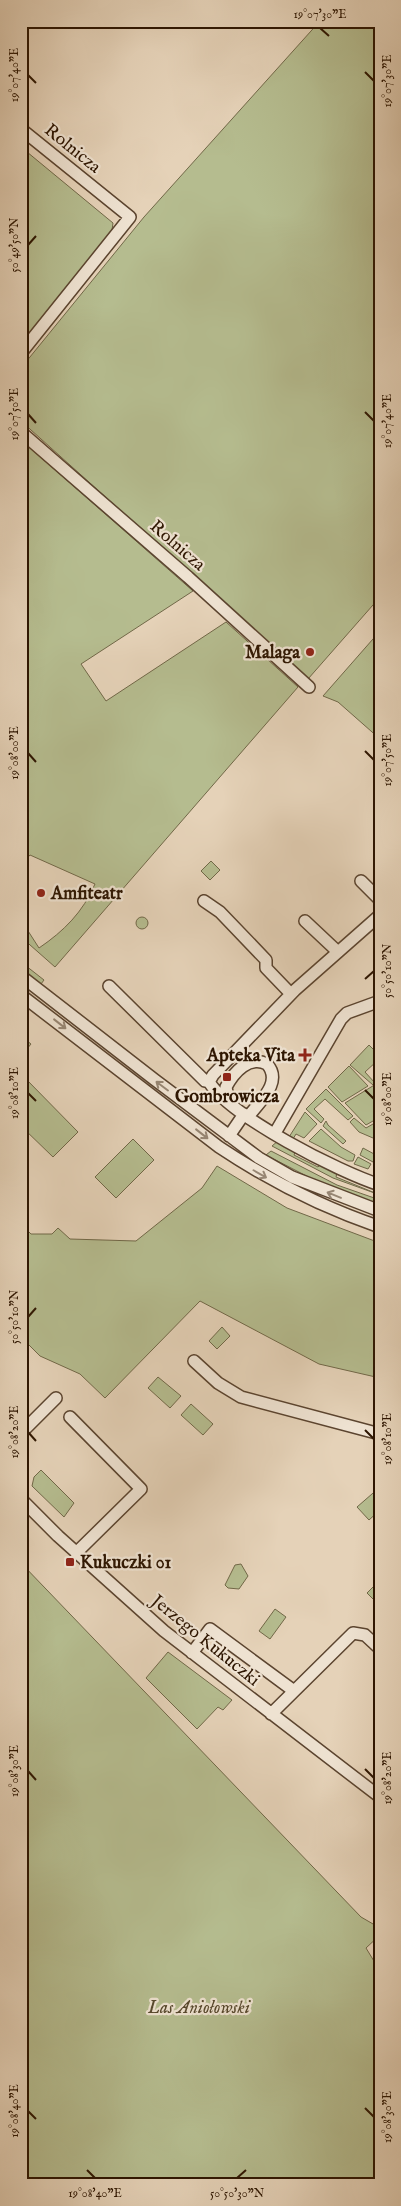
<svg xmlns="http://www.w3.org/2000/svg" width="401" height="2206" viewBox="0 0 401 2206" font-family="'IM FELL English',serif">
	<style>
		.green { fill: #b5bc8f; stroke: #716848 }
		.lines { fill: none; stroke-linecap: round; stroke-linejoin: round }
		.minor-casing { stroke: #5b442f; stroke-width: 14 }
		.minor { stroke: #eee2d1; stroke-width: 11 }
		.oneway { stroke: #978673 }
		.ticks { fill: none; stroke: #2d1501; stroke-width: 2 }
		.poi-dot { fill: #8f2418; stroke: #eee2d1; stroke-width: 2 }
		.labels { text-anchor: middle; stroke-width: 4.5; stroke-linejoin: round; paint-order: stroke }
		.street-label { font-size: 18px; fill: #2d1501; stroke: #eee2d1 }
		.poi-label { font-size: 18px; font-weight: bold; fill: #2d1501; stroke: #eee2d1; text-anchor: end }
		.park-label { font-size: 18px; font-style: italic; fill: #56472c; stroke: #eee2d1 }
		.neatline { fill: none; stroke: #2d1501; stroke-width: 2 }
		.ticks-label { font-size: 12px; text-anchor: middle; fill: #2d1501 }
	</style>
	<rect width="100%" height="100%" fill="#e5d2b8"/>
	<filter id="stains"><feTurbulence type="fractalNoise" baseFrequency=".004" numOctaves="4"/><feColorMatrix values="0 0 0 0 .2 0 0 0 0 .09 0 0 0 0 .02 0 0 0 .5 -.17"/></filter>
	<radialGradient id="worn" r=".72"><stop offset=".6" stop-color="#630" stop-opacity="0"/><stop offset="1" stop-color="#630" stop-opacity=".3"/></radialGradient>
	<path class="green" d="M320 21H380V597L308 679 21 421V368L144 217Z
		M21 147 113 223 112 230 21 346Z
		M21 440 193 591 81 664 106 701 226 622 298 687 55 967 21 937V920L39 948C64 931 83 912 95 884L30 855 21 865Z
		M380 631V739L338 702 323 696Z
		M211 861 220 870 210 880 201 871Z
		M136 923a6 6 0 1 1 12 0a6 6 0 1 1-12 0Z
		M21 962 44 980 41 984 21 969Z
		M21 1036 31 1044 21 1056Z
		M369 1045 380 1056V1064L377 1061 365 1072 375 1083 373 1085 350 1065Z
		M349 1066 368 1086 342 1102 328 1087Z
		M25 1078 78 1132 53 1157 21 1126V1082Z
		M376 1084 380 1087V1117L366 1125 345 1103Z
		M326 1089 353 1116 348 1120 325 1099 314 1109 324 1119 321 1123 306 1109Z
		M305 1112 317 1124 304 1138 296 1134 293 1139 289 1137Z
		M354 1118 366 1128 380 1120V1141L359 1132 350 1122Z
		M326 1121 328 1125 346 1141 343 1144 323 1126Z
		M321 1129 341 1147 355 1155 353 1161H348L309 1141Z
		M133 1139 154 1160 116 1198 95 1177Z
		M279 1140 296 1150 294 1155 318 1167 321 1164 337 1173 336 1177 380 1195 333 1178 272 1146Z
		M363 1148 376 1155 373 1162 360 1155Z
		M271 1151 337 1185 380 1200V1206L322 1184 266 1155Z
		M358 1157 371 1164 368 1169 354 1164Z
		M217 1166 287 1208 380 1243V1378L319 1364 200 1301 105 1398 80 1374 40 1356 21 1337V1232L25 1228 31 1234H52L58 1228 70 1239 136 1241 202 1188Z
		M222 1327 230 1336 217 1349 209 1341Z
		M158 1377 181 1396 170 1408 148 1388Z
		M191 1404 213 1424 203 1435 181 1415Z
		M41 1470 74 1503 64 1517 32 1486 34 1477Z
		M380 1487V1510L369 1520 357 1507Z
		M21 1563 361 1917 380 1928V1935L366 1948 380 1971V2185H21Z
		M241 1564 248 1576 239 1589 228 1588 225 1585 235 1565Z
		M380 1580V1606L367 1593Z
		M275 1609 286 1617 270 1639 259 1631Z
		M168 1652 232 1700 223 1710 218 1707 197 1729 146 1678Z"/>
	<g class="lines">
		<defs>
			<path id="minor" d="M21 129 130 217 21 353
				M21 432 188 577 309 687
				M361 881 380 900
				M204 901 220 912 266 960V968L291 994
				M305 921 338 952
				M21 976 155 1080 259 1158 292 1177 380 1211
				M109 986 205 1081 209 1082
				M21 995 219 1147C270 1181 321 1207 380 1227
				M209 1082 213 1075 295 990 380 915
				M209 1082C231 1117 339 1172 380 1185
				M229 1103 226 1087C234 1072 249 1055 267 1064 283 1082 260 1101 248 1117
				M275 1133 341 1019 347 1013 380 1001
				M229 1136 244 1114
				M194 1361 218 1383 241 1397 380 1434
				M70 1417 141 1489 76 1553
				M21 1433 56 1398
				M21 1499 58 1536 164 1631 380 1797
				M192 1653 210 1629 294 1691
				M271 1714 353 1633 365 1635 380 1649"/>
		</defs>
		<use href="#minor" class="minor-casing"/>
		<use href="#minor" class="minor"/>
	</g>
	<defs><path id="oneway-shaft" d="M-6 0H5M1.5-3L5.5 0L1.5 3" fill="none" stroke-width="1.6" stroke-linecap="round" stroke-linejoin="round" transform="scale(1.25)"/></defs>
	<g class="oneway">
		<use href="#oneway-shaft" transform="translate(60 1024) rotate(38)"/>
		<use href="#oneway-shaft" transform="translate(162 1086) rotate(-143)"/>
		<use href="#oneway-shaft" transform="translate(202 1134) rotate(38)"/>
		<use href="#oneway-shaft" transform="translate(260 1174) rotate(30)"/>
		<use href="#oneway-shaft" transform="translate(334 1195) rotate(-158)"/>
	</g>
	<path class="ticks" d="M320 28 329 36M365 72 374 81M28 75 36 83M28 245 36 236M365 412 374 421M28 414 36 423M365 751 374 760M28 753 36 762M365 979 374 971M365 1090 374 1099M28 1093 36 1101M28 1317 36 1308M365 1430 374 1439M28 1432 36 1441M365 1769 374 1778M28 1771 36 1780M365 2108 374 2117M28 2111 36 2119M87 2170 95 2178M237 2178 246 2170"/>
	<g class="poi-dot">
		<circle cx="310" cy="652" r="5"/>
		<circle cx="41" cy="893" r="5"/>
		<path d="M302.5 1047.5h5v5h5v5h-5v5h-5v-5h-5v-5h5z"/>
		<rect x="222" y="1072" width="10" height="10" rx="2.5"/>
		<rect x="65" y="1557" width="10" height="10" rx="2.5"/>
	</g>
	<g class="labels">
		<g class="street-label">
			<text transform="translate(73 148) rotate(39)" y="6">Rolnicza</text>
			<text transform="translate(178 545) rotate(41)" y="6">Rolnicza</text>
			<text transform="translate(206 1640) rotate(39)" y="6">Jerzego Kukuczki</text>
		</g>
		<g class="poi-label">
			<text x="300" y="658">Malaga</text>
			<text x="51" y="899" text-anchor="start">Amfiteatr</text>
			<text x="295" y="1061">Apteka Vita</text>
			<text x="227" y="1102" text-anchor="middle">Gombrowicza</text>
			<text x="80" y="1568" text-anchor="start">Kukuczki 01</text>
		</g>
		<g class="park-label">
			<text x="199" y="2013">Las Aniołowski</text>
		</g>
	</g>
	<rect width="401" height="2206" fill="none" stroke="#e5d2b8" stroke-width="55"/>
	<rect x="28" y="28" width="346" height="2150" class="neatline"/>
	<g class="ticks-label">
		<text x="320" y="18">19°07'30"E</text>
		<text transform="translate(14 75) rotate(-90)" y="4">19°07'40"E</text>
		<text transform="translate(387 81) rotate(-90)" y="4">19°07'30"E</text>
		<text transform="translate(14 245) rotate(-90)" y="4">50°49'50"N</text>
		<text transform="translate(14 414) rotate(-90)" y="4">19°07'50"E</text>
		<text transform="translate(387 421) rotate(-90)" y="4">19°07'40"E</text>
		<text transform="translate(14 753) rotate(-90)" y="4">19°08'00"E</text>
		<text transform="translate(387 760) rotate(-90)" y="4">19°07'50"E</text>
		<text transform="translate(387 971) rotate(-90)" y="4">50°50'10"N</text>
		<text transform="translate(14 1093) rotate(-90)" y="4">19°08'10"E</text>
		<text transform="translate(387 1099) rotate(-90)" y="4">19°08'00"E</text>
		<text transform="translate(14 1317) rotate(-90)" y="4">50°50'10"N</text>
		<text transform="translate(14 1432) rotate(-90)" y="4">19°08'20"E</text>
		<text transform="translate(387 1439) rotate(-90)" y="4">19°08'10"E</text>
		<text transform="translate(14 1771) rotate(-90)" y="4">19°08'30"E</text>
		<text transform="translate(387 1778) rotate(-90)" y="4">19°08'20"E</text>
		<text transform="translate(14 2111) rotate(-90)" y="4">19°08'40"E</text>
		<text transform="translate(387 2117) rotate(-90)" y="4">19°08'30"E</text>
		<text x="95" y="2197">19°08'40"E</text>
		<text x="237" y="2197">50°50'30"N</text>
	</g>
	<rect width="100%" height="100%" filter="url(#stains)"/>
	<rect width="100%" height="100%" fill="url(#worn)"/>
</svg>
